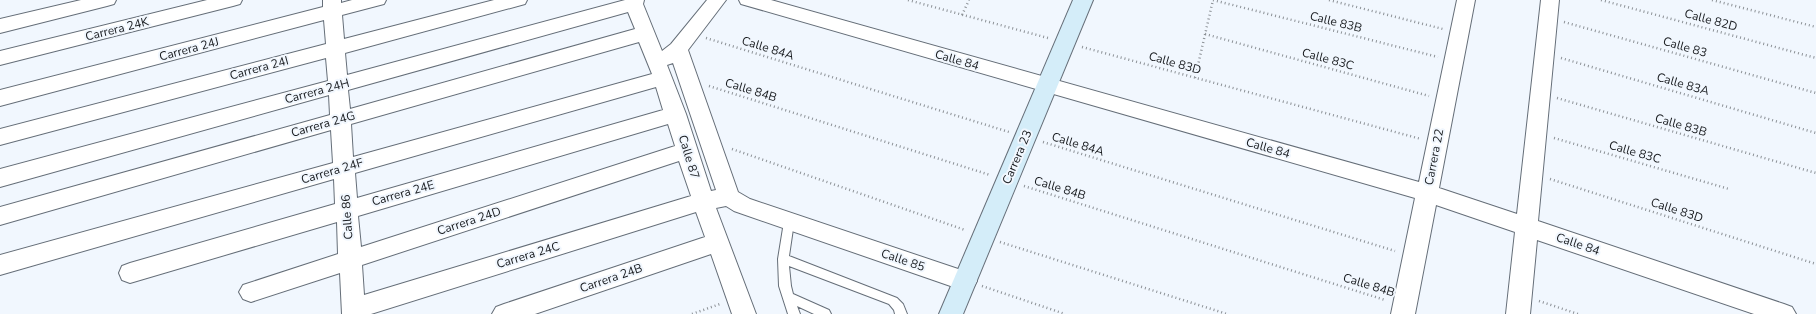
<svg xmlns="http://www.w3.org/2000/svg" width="1816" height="314" viewBox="0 0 1816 314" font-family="'Nunito Sans',sans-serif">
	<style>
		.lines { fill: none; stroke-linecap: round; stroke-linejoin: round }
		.lane-casing { stroke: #656e78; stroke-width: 2 }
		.street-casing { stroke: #656e78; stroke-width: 2 }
		.secondary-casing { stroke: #656e78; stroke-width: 2 }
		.path { stroke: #8c9196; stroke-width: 2.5; stroke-dasharray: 1 3; stroke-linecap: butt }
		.lane { fill: #fff; fill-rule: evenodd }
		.street { fill: #fff; fill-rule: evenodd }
		.secondary { fill: #d4edf9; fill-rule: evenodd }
		.labels { text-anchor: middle; stroke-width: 4; stroke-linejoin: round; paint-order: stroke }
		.street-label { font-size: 12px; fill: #171a1e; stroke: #f1f7fe }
	</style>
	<rect width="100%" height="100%" fill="#f1f7fe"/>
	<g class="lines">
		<defs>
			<path id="lane" d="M789 218 793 219 794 222 789 256 897 298 903 304 907 314H895L894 310 889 304 789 266 791 286 793 294 829 310 831 314H814L797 306 800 314H788L779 286 778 259 784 222 785 219Z"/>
			<path id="street" d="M81 0H116L114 4 107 6 0 33V19Z
				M207 0H242L240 4 233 6 0 65V51Z
				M323 0H341V3L352 0H386L384 4 342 15 344 39 494 0H527L525 4 345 53 347 75 625 0H644L643 4 662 51 671 44 707 0H726L688 50 738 192 750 199 973 274 977 281 973 288 965 291 734 211 726 206 716 208 756 314H732L711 254 535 314H492L496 307 504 304 705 237 696 212 371 314H342L340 273 251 302 243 299 239 292 243 285 338 254 337 222 130 283 122 280 119 273 122 266 130 263 335 204 334 179 0 275V255L333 163 331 130 0 225V207L330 115 329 95 0 187V169L328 81 326 58 0 145V129L326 44 324 20 0 106V90L323 7ZM628 12 635 29 350 109 348 90ZM639 42 652 74 353 157 351 124ZM673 63 716 190 711 191 686 114 667 65ZM656 87 663 110 357 198 355 173ZM668 124 675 146 361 247 358 216ZM679 161 691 196 364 295 362 265Z
				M739 0H771L1419 182 1457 0H1475L1439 188 1517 214 1541 0H1559L1538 221 1784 304 1792 307 1796 314H1754L1537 240 1530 314H1506L1515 232 1436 205 1415 314H1391L1415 198 741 4Z"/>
			<path id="secondary" d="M1073 0H1093L963 314H939Z"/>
		</defs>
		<use href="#lane" class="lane-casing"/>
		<use href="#street" class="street-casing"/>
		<use href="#secondary" class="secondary-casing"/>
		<path class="path" d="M908 0 1048 38
			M1213 0 1438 57
			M1329 0 1443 29
			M1601 0 1816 58
			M1712 0 1816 27
			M962 15 969 0
			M1564 22 1816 93
			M1205 34 1429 96
			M706 38 1009 132
			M1082 47 1421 139
			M1561 58 1816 133
			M1195 78 1213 0
			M709 86 990 175
			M1557 98 1816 173
			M1554 138 1729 189
			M1043 142 1395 251
			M732 149 965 230
			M1550 179 1816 264
			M1024 186 1385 300
			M1000 242 1227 314
			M982 286 1065 314
			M1539 301 1578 314
			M692 314 720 304"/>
		<use href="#lane" class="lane"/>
		<use href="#street" class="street"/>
		<use href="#secondary" class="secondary"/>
	</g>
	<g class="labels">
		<g class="street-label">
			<text transform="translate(1711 20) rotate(15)" y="4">Calle 82D</text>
			<text transform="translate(1336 22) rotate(14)" y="4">Calle 83B</text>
			<text transform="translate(117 29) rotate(-14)" y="4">Carrera 24K</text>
			<text transform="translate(1685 47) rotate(16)" y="4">Calle 83</text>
			<text transform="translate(768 48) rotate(17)" y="4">Calle 84A</text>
			<text transform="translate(189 49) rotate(-15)" y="4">Carrera 24J</text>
			<text transform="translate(1328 59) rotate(15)" y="4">Calle 83C</text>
			<text transform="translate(957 60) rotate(16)" y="4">Calle 84</text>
			<text transform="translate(1175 63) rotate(16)" y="4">Calle 83D</text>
			<text transform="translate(259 68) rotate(-15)" y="4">Carrera 24I</text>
			<text transform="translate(1683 84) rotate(16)" y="4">Calle 83A</text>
			<text transform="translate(751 90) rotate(17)" y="4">Calle 84B</text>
			<text transform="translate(317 91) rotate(-15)" y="4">Carrera 24H</text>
			<text transform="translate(323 124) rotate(-16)" y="4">Carrera 24G</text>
			<text transform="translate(1681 125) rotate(16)" y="4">Calle 83B</text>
			<text transform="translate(1078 144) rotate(17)" y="4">Calle 84A</text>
			<text transform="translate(1268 148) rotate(16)" y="4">Calle 84</text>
			<text transform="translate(1635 152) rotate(16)" y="4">Calle 83C</text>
			<text transform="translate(689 157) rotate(73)" y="4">Calle 87</text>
			<text transform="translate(1017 157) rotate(-67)" y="4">Carrera 23</text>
			<text transform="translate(1434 157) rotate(-79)" y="4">Carrera 22</text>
			<text transform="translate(332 171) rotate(-16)" y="4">Carrera 24F</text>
			<text transform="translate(1060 188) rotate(17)" y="4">Calle 84B</text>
			<text transform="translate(403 193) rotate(-16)" y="4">Carrera 24E</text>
			<text transform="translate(1677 210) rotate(18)" y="4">Calle 83D</text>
			<text transform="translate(347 217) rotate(-94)" y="4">Calle 86</text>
			<text transform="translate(469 221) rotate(-18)" y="4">Carrera 24D</text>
			<text transform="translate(1578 244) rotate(19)" y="4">Calle 84</text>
			<text transform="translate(528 255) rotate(-17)" y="4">Carrera 24C</text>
			<text transform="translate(903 260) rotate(19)" y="4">Calle 85</text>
			<text transform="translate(611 278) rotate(-19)" y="4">Carrera 24B</text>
			<text transform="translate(1369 285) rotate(17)" y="4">Calle 84B</text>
		</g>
	</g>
</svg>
